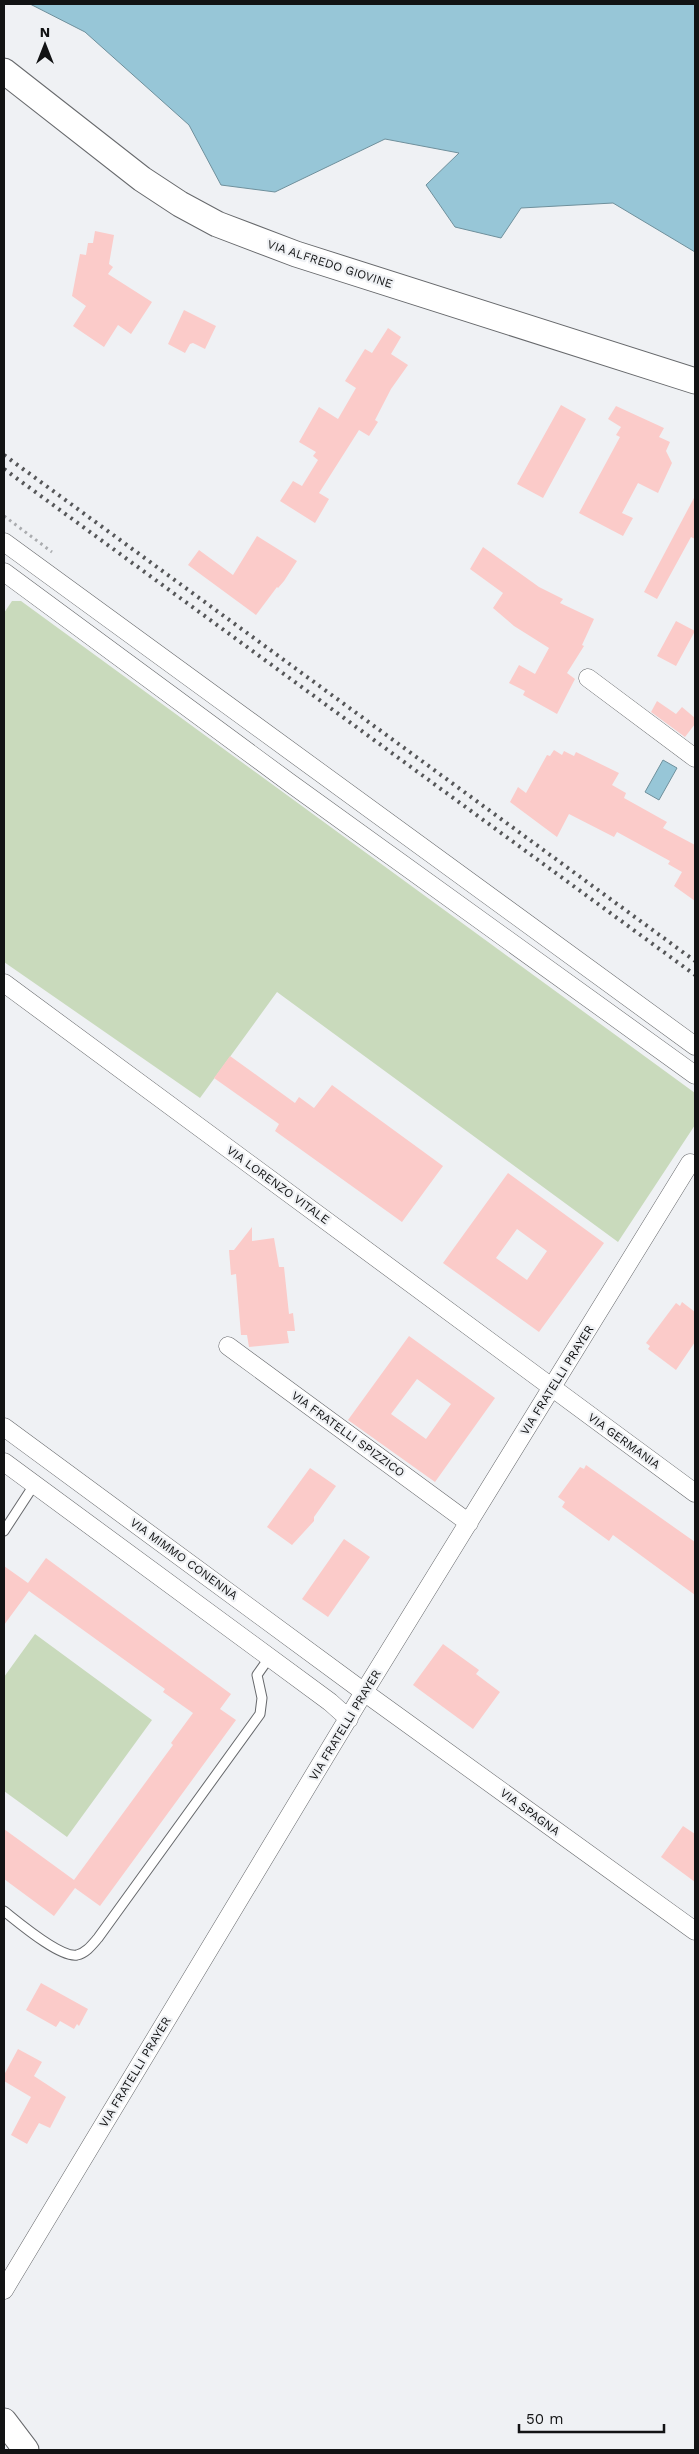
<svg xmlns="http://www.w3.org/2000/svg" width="699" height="2454" viewBox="0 0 699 2454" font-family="'Work Sans',sans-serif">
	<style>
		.green { fill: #c9dabc }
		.water { fill: #97c6d7; stroke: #6f909c }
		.building { fill: #fbcbc9; fill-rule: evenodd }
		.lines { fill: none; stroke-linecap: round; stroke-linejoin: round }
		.lane-casing { stroke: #67696c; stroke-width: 11 }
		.street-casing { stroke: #67696c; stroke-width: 19 }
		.secondary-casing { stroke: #67696c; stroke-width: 27 }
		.path { stroke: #aaacaf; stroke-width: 3; stroke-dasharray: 2.5 4; stroke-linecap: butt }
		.lane { stroke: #fff; stroke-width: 9 }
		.street { stroke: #fff; stroke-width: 18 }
		.secondary { stroke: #fff; stroke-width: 25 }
		.rail { stroke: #565759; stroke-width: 4; stroke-dasharray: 2.5 5; stroke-linecap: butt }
		.labels { text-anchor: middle; stroke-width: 4.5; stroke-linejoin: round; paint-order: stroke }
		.street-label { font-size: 12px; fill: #121314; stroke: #eff1f4 }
	</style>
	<rect width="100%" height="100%" fill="#eff1f4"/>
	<path class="green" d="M12 601H21L695 1093V1125L618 1242 277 992 200 1098 4 962V613Z
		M35 1634 152 1720 67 1837 4 1791V1677Z"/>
	<path class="water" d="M30 4H695V252L613 203 521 208 501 238 455 227 426 185 459 153 385 139 275 192 221 185 189 125 85 32Z
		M663 760 677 768 659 800 645 792Z"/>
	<path class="building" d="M95 231 114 235 109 264 113 267 108 274 152 302 131 334 118 325 104 347 73 326 86 306 72 296 80 254 86 255 88 243H93Z
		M184 310 216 326 205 349 193 343 190 344 185 353 168 344Z
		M388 328 401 337 391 354 408 365 391 389 375 420 378 422 369 436 359 430 319 493 329 499 315 523 280 501 293 481 302 486 318 460 313 456 316 452 299 442 319 407 338 419 356 388 345 381 365 349 372 353Z
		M561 405 586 419 543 498 517 484Z
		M616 406 664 428 659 437 670 442 666 451 672 463 658 493 638 483 622 513 633 518 623 536 579 513 620 437 616 435 621 427 608 419Z
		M695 496V539L691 537 657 599 644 592Z
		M257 536 297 561 284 581 278 588 277 587 256 615 188 565 199 550 233 575Z
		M483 547 539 587 563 599 560 603 594 619 582 645 584 646 567 673 575 679 557 714 523 695 525 691 509 683 519 665 535 674 549 648 514 626 493 608 503 593 470 569Z
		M676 621 695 631 676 666 657 656Z
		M657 701 676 714 682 707 695 718V724L685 737 651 712Z
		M554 750 562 755 564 751 574 756 576 752 619 773 612 785 626 793 624 798 667 822 663 828 695 845V901L674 886 682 872 668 864 670 861 617 832 614 837 569 814 557 837 510 802 518 787 526 793 547 755 550 756Z
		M230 1056 295 1103 299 1097 314 1108 332 1085 443 1166 402 1222 275 1131 279 1124 214 1078Z
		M508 1173 604 1243 539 1332 443 1263ZM517 1229 547 1251 527 1280 496 1258Z
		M252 1227V1241L274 1238 279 1267H284L289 1314 293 1313 295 1331H287L289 1343 249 1347 247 1335H241L236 1274 231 1275 229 1250H234Z
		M682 1302 695 1312V1342L676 1370 648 1349 650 1346 646 1343 676 1303 680 1306Z
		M409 1336 495 1398 435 1482 348 1420ZM417 1379 451 1404 426 1439 391 1414Z
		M586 1465 695 1542V1595L613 1535 609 1541 562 1507 565 1502 558 1497 580 1467 584 1469Z
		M310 1468 336 1486 314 1517V1521L292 1545 267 1527Z
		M344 1539 370 1557 328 1617 302 1599Z
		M46 1558 231 1694 220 1709 236 1720 100 1906 75 1888 54 1916 4 1879V1829L74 1880 173 1745 171 1743 193 1713 163 1692 165 1689 29 1591 4 1625V1566L28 1583Z
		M443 1644 479 1670 476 1674 500 1692 473 1729 413 1685Z
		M683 1826 695 1834V1882L661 1857Z
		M41 1983 88 2009 79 2026 77 2024 74 2029 60 2021 56 2027 26 2010Z
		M18 2049 42 2062 34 2076 66 2097 50 2128 39 2123 27 2144 11 2135 31 2097 4 2081V2075Z"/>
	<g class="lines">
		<defs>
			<path id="lane" d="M4 1531 34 1485
				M4 1911C18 1922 60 1958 77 1955 86 1953 92 1945 98 1938L260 1714 262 1698 257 1675 269 1658"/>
			<path id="street" d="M4 542 695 1046
				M4 572 290 783 695 1075
				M588 678 695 758
				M4 983 695 1493
				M228 1346 469 1523
				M4 1427 364 1692 695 1931
				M4 1462 330 1702 349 1719
				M4 2290 364 1692 690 1163"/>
			<path id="secondary" d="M4 71 142 179 180 204 217 224 296 254 695 381
				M4 2421 26 2450"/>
		</defs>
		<use href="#lane" class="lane-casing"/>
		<use href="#street" class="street-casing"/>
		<use href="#secondary" class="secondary-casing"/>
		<path class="path" d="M4 516 52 552"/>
		<use href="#lane" class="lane"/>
		<use href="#street" class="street"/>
		<use href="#secondary" class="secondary"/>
		<path class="rail" d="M4 455 695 961
			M4 469 695 975"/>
	</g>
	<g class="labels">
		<g class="street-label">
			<text transform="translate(330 264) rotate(18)" y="4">VIA ALFREDO GIOVINE</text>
			<text transform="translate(278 1185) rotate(36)" y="4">VIA LORENZO VITALE</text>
			<text transform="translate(557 1380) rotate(-58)" y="4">VIA FRATELLI PRAYER</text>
			<text transform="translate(348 1434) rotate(36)" y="4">VIA FRATELLI SPIZZICO</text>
			<text transform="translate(624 1441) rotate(36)" y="4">VIA GERMANIA</text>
			<text transform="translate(184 1559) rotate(36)" y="4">VIA MIMMO CONENNA</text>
			<text transform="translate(345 1725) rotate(-59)" y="4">VIA FRATELLI PRAYER</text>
			<text transform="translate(530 1812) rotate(36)" y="4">VIA SPAGNA</text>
			<text transform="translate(135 2072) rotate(-59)" y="4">VIA FRATELLI PRAYER</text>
		</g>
	</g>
	<rect width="699" height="2454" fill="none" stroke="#121314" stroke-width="10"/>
	<g transform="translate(45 45)" stroke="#eff1f4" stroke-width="4" paint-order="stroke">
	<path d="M0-4L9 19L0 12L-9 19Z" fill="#121314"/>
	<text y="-8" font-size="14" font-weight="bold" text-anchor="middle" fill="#121314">N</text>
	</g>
	<path d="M519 2424v8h145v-8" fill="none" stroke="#121314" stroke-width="2.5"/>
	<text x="526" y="2424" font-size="15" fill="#121314" stroke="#eff1f4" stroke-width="4" paint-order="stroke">50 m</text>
</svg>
